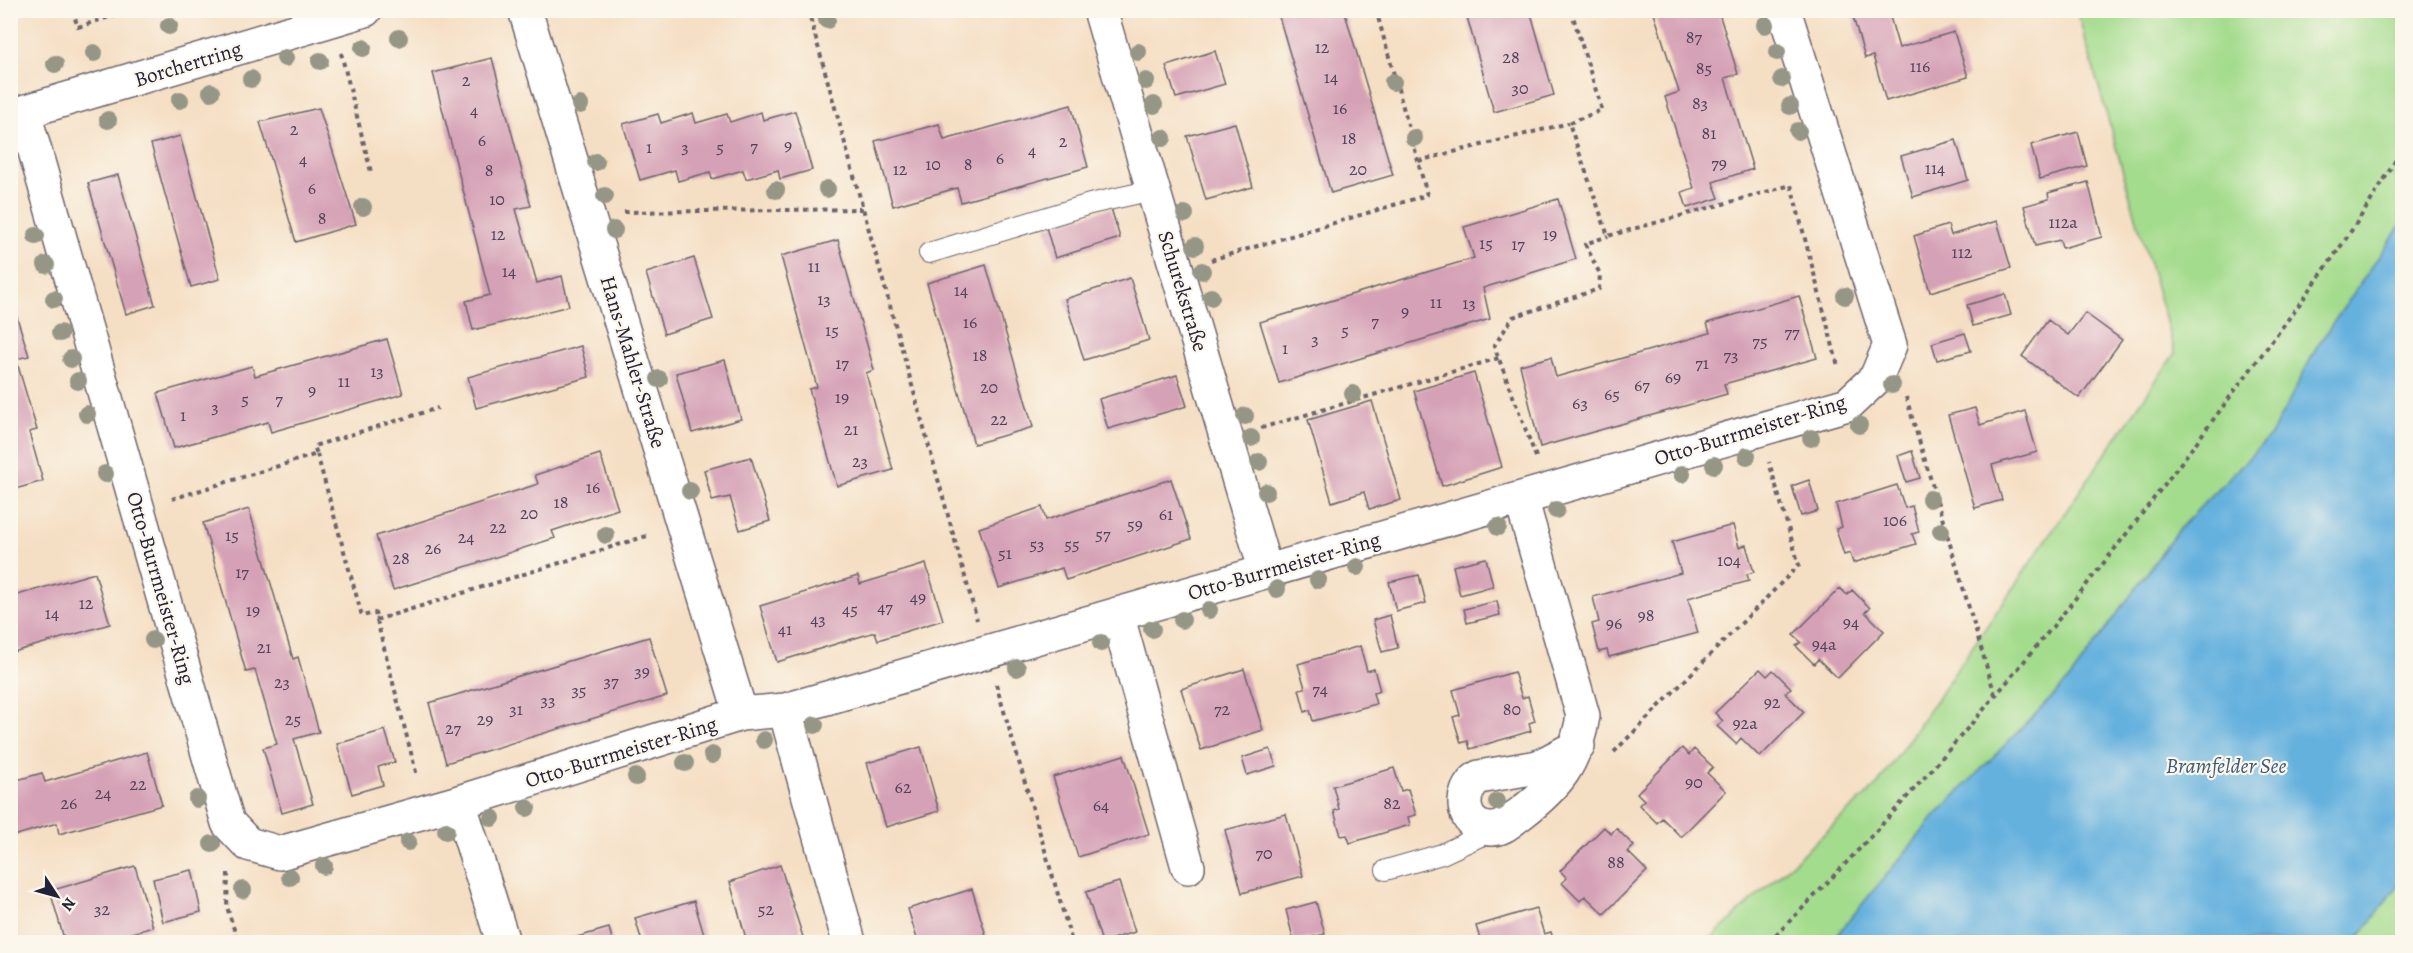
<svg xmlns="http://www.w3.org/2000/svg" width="2413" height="953" viewBox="0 0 2413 953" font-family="Alegreya,serif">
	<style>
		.green { fill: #a4dc8d; stroke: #637f64; stroke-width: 1.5 }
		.water { fill: #65b1de; stroke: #446a8c; stroke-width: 1.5 }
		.building { fill: #d5a1b6 }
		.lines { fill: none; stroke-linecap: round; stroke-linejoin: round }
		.lane-casing { stroke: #6c646b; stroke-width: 22 }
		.street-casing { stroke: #6c646b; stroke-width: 36 }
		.path { stroke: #6c646b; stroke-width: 4; stroke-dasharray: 4.5 4.5; stroke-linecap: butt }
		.lane { stroke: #fff; stroke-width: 20 }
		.street { stroke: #fff; stroke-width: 33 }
		.tree { fill: #969686 }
		.labels { text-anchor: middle; stroke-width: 4.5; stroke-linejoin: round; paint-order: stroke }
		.number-label { font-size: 18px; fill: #4f425a }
		.street-label { font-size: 21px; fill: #22223b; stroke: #fbf7ec }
		.water-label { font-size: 22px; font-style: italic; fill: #3d5b7c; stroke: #fbf7ec }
	</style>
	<rect width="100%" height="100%" fill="#fbf7ec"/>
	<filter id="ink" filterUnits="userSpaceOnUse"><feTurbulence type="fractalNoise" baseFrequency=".0167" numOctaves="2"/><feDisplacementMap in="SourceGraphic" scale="12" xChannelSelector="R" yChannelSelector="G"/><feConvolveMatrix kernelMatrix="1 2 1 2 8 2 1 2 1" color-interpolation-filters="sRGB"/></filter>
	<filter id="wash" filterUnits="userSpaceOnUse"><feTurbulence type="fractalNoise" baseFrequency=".008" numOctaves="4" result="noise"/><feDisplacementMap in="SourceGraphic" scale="24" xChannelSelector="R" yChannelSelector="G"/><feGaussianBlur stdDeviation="1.35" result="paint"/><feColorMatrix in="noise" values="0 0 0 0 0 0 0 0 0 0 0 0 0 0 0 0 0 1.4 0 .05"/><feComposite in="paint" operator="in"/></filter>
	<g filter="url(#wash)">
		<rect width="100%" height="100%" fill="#f5dfc4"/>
		<path class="green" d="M2077 11H2402V223L2318 345 2271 435 2179 529 2069 680 1936 815 1831 942H1707L1878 784 2175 353Z
			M2402 880V942H2355Z"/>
		<path class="water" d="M2402 223V880L2355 942H1831L1936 815 2069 680 2179 529 2271 435 2318 345Z"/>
		<g id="blocks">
			<path class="building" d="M1277 10H1344L1393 175 1331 193Z
				M1465 10H1530L1554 95 1494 112Z
				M1653 10H1718L1738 74 1725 78 1753 169 1713 182 1719 198 1687 208 1682 192 1694 188 1665 97 1679 92Z
				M1851 10H1888L1899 48 1954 32 1968 77 1886 101 1873 56 1865 58Z
				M1215 51 1225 84 1176 98 1166 66Z
				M492 58 531 206 516 209 537 283 562 276 569 306 473 330 466 301 490 295 433 73Z
				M1071 105 1088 167 961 202 957 188 893 206 875 141 939 124 944 140Z
				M319 108 356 224 296 242 260 122Z
				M795 111 812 170 780 179 778 170 746 179 743 170 712 179 710 172 678 181 675 170 640 180 623 124 658 114 661 123 693 113 696 123 727 114 730 122 761 112 763 120Z
				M1235 123 1253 187 1206 200 1187 136Z
				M2078 132 2087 166 2040 179 2031 145Z
				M180 136 220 279 191 287 151 144Z
				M1956 140 1968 180 1913 197 1901 156Z
				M118 175 155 305 126 314 88 183Z
				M2088 182 2102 237 2062 248 2060 240 2035 246 2024 206 2049 199 2048 193Z
				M1558 199 1576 259 1483 288 1490 319 1279 383 1260 322 1474 258 1464 227Z
				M1111 208 1120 238 1055 258 1046 227Z
				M1997 221 2011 268 1930 292 1914 236 1948 225 1951 235Z
				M838 240 874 370 866 373 893 470 837 486 809 389 817 387 781 256Z
				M694 258 713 319 664 334 646 273Z
				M986 265 1033 427 974 444 927 283Z
				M1130 278 1149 340 1084 360 1065 299Z
				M2005 294 2011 315 1973 326 1967 305Z
				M10 295 29 356 16 359 37 430 29 432 43 481 12 490Z
				M1799 296 1817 358 1724 384 1727 394 1540 447 1520 365 1551 357 1556 377 1710 333 1707 323Z
				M2085 313 2122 340 2079 398 2022 356 2048 320 2068 335Z
				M1965 333 1971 351 1937 360 1932 343Z
				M387 339 403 394 271 432 268 422 174 448 158 393 252 366 255 376Z
				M581 346 589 377 476 408 468 377Z
				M725 360 741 419 692 433 676 373Z
				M1474 373 1502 467 1442 486 1414 391Z
				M1177 375 1187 406 1108 429 1099 399Z
				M1372 401 1401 500 1369 509 1364 492 1332 502 1308 420Z
				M1975 408 1980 425 2025 411 2037 452 1992 465 2002 500 1975 508 1948 415Z
				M1912 451 1920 478 1906 482 1898 456Z
				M600 454 618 509 552 531 555 538 393 590 376 536 538 484 535 475Z
				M751 457 770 521 740 530 730 497 712 501 704 470Z
				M1171 479 1191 539 1066 580 1062 568 999 588 979 528 1042 507 1046 520Z
				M1809 480 1818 511 1801 516 1792 486Z
				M1897 485 1905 508 1912 506 1919 532 1912 534 1916 544 1853 563 1850 553 1844 555 1836 529 1842 527 1836 504Z
				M249 509 293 659 298 657 319 732 294 739 313 804 282 813 263 748 277 744 255 670 246 672 203 523Z
				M1733 525 1739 547 1746 545 1754 572 1747 574 1749 581 1688 598 1698 633 1609 657 1607 650 1599 652 1592 624 1599 622 1593 597 1681 573 1672 542Z
				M1486 558 1493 586 1460 595 1453 566Z
				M926 564 943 620 878 640 875 632 777 662 760 606 858 576 860 584Z
				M95 573 110 624 10 653V597Z
				M1419 575 1426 603 1396 611 1389 582Z
				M1840 588 1847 595 1852 590 1870 608 1865 612 1884 631 1838 678 1818 659 1814 664 1796 646 1801 642 1793 635Z
				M1497 601 1500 615 1467 623 1464 609Z
				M1390 615 1398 648 1382 652 1373 620Z
				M649 637 667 696 446 763 429 703Z
				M1360 646 1367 671 1374 669 1380 691 1373 693 1376 704 1313 721 1310 710 1305 712 1299 689 1305 688 1298 664Z
				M1244 669 1263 730 1201 750 1181 689Z
				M1760 669 1767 676 1773 670 1791 688 1785 693 1804 712 1760 757 1741 738 1736 744 1717 726 1723 721 1715 713Z
				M1514 672 1522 698 1528 696 1535 721 1529 723 1531 731 1470 749 1468 741 1461 743 1453 717 1460 715 1453 690Z
				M385 730 395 762 378 767 383 785 352 794 337 744Z
				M921 747 939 811 886 827 867 763Z
				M1682 748 1689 755 1694 749 1713 767 1707 773 1726 791 1681 837 1662 818 1657 823 1639 805 1644 800 1637 793Z
				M1270 749 1276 766 1247 775 1242 758Z
				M147 752 162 805 59 834 57 823 10 837V782L42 773 45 782Z
				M1124 755 1149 834 1078 857 1053 777Z
				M1394 768 1401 791 1408 789 1416 815 1408 817 1410 825 1350 843 1347 835 1341 836 1334 811 1339 809 1333 786Z
				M1286 814 1303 876 1242 893 1225 830Z
				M1604 827 1611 834 1616 828 1634 846 1628 852 1647 871 1604 914 1585 896 1580 901 1562 883 1567 878 1560 871Z
				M780 865 803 937 784 942H747L730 882Z
				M135 866 153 927 100 942H65L50 891Z
				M192 870 201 912 163 922 153 879Z
				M1119 882 1135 932 1102 942 1086 892Z
				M972 889 988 942H918L908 909Z
				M694 901 706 942H642L635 918Z
				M1316 902 1325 934 1294 942 1286 910Z
				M1536 908 1544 934 1551 932 1554 942H1481L1476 926Z
				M609 928 613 942H560Z"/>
		</g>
	</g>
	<g filter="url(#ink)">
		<use href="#blocks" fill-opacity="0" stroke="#6c646b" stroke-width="1.5"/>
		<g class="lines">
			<defs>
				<path id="lane" d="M929 253 1090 204 1153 190
					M1386 870 1442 854 1493 830"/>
				<path id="street" d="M525 10 741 714
					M1100 10 1266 572
					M24 113 228 823 248 844 280 853 459 802 741 714 785 710 1848 404 1876 378 1890 345 1784 10
					M10 116 365 10
					M1521 498 1583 716C1575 764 1558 785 1520 814 1511 820 1503 829 1492 829 1462 830 1456 792 1479 777L1538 767 1578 746
					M1117 614 1188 867
					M785 710 849 942
					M459 802 503 942"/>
			</defs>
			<use href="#lane" class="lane-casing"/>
			<use href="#street" class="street-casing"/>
			<path class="path" d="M72 10 78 27 131 10
				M808 10 977 620
				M1376 10 1418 161
				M1571 10 1602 110 1569 123 1608 236 1791 185 1838 366
				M341 53 371 172
				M624 212 863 209
				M1211 260 1427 195 1418 161 1569 123
				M1906 397 1996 698
				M1261 428 1499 358
				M317 454 362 616 375 613 417 776
				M1536 457 1494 346 1513 317 1599 289 1600 274 1585 244 1608 236
				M172 499 317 454 314 446 438 408
				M376 620 650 535
				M996 684 1072 942
				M1614 752 1799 565 1769 462
				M228 873 227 907 238 942
				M1769 942C1937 775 2086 592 2227 401 2288 319 2352 238 2402 149
				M2394 942 2402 931"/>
			<use href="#lane" class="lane"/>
			<use href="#street" class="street"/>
		</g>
		<g class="tree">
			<circle cx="827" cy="20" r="9"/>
			<circle cx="1765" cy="25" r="9"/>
			<circle cx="169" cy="26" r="9"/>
			<circle cx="399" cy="38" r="9"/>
			<circle cx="363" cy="48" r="9"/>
			<circle cx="1138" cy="52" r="9"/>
			<circle cx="1777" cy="52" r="9"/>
			<circle cx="94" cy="53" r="9"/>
			<circle cx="285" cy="58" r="9"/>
			<circle cx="320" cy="61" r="9"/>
			<circle cx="55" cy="64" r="9"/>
			<circle cx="251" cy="79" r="9"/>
			<circle cx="1782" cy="79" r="9"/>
			<circle cx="1146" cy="81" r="9"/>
			<circle cx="1393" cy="82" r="9"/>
			<circle cx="211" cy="92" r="9"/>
			<circle cx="180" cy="100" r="9"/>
			<circle cx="580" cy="105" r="9"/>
			<circle cx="1154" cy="105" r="9"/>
			<circle cx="1790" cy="106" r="9"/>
			<circle cx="108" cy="120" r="9"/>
			<circle cx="1798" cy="131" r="9"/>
			<circle cx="1163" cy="138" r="9"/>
			<circle cx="1414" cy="138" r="9"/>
			<circle cx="596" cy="162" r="9"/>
			<circle cx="827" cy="189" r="9"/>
			<circle cx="776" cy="190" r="9"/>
			<circle cx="605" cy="196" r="9"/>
			<circle cx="363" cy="207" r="9"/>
			<circle cx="1185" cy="214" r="9"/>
			<circle cx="614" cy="230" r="9"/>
			<circle cx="36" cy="236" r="9"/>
			<circle cx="1195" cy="246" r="9"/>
			<circle cx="46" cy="265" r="9"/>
			<circle cx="1202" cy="271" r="9"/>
			<circle cx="1845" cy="296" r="9"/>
			<circle cx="1211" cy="297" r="9"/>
			<circle cx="54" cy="299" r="9"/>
			<circle cx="60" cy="333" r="9"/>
			<circle cx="71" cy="359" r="9"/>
			<circle cx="659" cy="379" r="9"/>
			<circle cx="78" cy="381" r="9"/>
			<circle cx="1892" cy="385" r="9"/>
			<circle cx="1353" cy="394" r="9"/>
			<circle cx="87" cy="414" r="9"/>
			<circle cx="1245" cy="416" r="9"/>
			<circle cx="1859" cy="425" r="9"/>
			<circle cx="1251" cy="438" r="9"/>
			<circle cx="1811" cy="438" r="9"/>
			<circle cx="1747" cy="456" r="9"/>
			<circle cx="1259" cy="462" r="9"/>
			<circle cx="1714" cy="465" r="9"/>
			<circle cx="105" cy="474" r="9"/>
			<circle cx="1682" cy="474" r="9"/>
			<circle cx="690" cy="491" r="9"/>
			<circle cx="1266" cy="492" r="9"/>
			<circle cx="1930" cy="499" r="9"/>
			<circle cx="1556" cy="510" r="9"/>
			<circle cx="1498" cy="527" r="9"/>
			<circle cx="1941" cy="531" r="9"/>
			<circle cx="606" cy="535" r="9"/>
			<circle cx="1357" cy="567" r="9"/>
			<circle cx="1318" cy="580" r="9"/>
			<circle cx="1277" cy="589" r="9"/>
			<circle cx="1209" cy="610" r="9"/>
			<circle cx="1182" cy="620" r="9"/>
			<circle cx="1152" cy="629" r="9"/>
			<circle cx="153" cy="640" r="9"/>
			<circle cx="1101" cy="643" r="9"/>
			<circle cx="1017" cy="668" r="9"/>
			<circle cx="815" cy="725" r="9"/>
			<circle cx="764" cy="740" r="9"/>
			<circle cx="712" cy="755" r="9"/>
			<circle cx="685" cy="763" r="9"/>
			<circle cx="636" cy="777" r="9"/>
			<circle cx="197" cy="799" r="9"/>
			<circle cx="1497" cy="802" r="9"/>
			<circle cx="527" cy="808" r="9"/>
			<circle cx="492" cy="818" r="9"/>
			<circle cx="446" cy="831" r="9"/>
			<circle cx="408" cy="842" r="9"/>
			<circle cx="212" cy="844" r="9"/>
			<circle cx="324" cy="866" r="9"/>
			<circle cx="290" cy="877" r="9"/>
			<circle cx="243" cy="890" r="9"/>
		</g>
	</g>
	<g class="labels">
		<g class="number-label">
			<text x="1694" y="43">87</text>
			<text x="1322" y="53">12</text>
			<text x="1511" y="63">28</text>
			<text x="1920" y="72">116</text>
			<text x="1704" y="74">85</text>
			<text x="1331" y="83">14</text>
			<text x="466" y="86">2</text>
			<text x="1520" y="94">30</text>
			<text x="1700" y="109">83</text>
			<text x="1340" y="114">16</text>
			<text x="474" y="116">4</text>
			<text x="294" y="135">2</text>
			<text x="1709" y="139">81</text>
			<text x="1349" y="144">18</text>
			<text x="482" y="146">6</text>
			<text x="1063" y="147">2</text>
			<text x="788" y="151">9</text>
			<text x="754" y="152">7</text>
			<text x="649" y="153">1</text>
			<text x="685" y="153">3</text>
			<text x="720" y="153">5</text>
			<text x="1032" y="156">4</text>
			<text x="1000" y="164">6</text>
			<text x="303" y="165">4</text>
			<text x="1719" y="169">79</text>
			<text x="933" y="170">10</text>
			<text x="968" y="170">8</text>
			<text x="1935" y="174">114</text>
			<text x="900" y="175">12</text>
			<text x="1358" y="175">20</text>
			<text x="489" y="176">8</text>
			<text x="312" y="194">6</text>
			<text x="497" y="205">10</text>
			<text x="322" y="224">8</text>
			<text x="2063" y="228">112a</text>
			<text x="498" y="240">12</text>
			<text x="1550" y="240">19</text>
			<text x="1486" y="249">15</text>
			<text x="1518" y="250">17</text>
			<text x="1962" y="258">112</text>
			<text x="814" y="272">11</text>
			<text x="509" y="277">14</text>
			<text x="961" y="296">14</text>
			<text x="824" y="305">13</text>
			<text x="1436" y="308">11</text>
			<text x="1469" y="309">13</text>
			<text x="1405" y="317">9</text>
			<text x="1375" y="327">7</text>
			<text x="970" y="328">16</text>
			<text x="832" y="336">15</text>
			<text x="1345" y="336">5</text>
			<text x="1792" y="338">77</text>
			<text x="1315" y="345">3</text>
			<text x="1760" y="347">75</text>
			<text x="1285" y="354">1</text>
			<text x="980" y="361">18</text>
			<text x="1731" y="361">73</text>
			<text x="842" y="369">17</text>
			<text x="1702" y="369">71</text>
			<text x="377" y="377">13</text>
			<text x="1673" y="383">69</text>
			<text x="344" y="387">11</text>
			<text x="1642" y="391">67</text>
			<text x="989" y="393">20</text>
			<text x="312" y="396">9</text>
			<text x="1612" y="400">65</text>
			<text x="842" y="403">19</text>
			<text x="245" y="405">5</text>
			<text x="279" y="405">7</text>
			<text x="1580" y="409">63</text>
			<text x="215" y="413">3</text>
			<text x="183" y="421">1</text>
			<text x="999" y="425">22</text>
			<text x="851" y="435">21</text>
			<text x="860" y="467">23</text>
			<text x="593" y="493">16</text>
			<text x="561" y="508">18</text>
			<text x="529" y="519">20</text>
			<text x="1166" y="520">61</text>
			<text x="1895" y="526">106</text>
			<text x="1135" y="530">59</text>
			<text x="498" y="533">22</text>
			<text x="1103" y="540">57</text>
			<text x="232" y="541">15</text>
			<text x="466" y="543">24</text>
			<text x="1037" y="550">53</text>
			<text x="1072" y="550">55</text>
			<text x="433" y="554">26</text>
			<text x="1005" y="559">51</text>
			<text x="401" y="564">28</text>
			<text x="1729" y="566">104</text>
			<text x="242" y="578">17</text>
			<text x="918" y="603">49</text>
			<text x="86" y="609">12</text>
			<text x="885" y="613">47</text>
			<text x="850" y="615">45</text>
			<text x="253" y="616">19</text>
			<text x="52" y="619">14</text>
			<text x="1646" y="621">98</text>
			<text x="818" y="625">43</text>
			<text x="1851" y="628">94</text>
			<text x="1614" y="629">96</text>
			<text x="785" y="635">41</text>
			<text x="1824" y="650">94a</text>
			<text x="264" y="653">21</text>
			<text x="642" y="677">39</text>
			<text x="611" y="687">37</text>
			<text x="282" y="688">23</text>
			<text x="1320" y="695">74</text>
			<text x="579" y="696">35</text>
			<text x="548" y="706">33</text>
			<text x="1772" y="708">92</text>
			<text x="516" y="715">31</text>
			<text x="1222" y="715">72</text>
			<text x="1512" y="715">80</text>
			<text x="293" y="725">25</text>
			<text x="485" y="725">29</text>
			<text x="1745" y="729">92a</text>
			<text x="453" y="734">27</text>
			<text x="1694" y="788">90</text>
			<text x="138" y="790">22</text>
			<text x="903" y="793">62</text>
			<text x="103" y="799">24</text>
			<text x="69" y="809">26</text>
			<text x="1392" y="809">82</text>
			<text x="1101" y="811">64</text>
			<text x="1264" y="859">70</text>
			<text x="1616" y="868">88</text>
			<text x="102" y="915">32</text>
			<text x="766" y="915">52</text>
		</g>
		<g class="street-label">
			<text transform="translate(188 64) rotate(-17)" y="7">Borchertring</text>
			<text transform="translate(1183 291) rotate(73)" y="7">Schurekstraße</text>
			<text transform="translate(633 362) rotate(73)" y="7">Hans-Mahler-Straße</text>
			<text transform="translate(1750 430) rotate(-17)" y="7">Otto-Burrmeister-Ring</text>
			<text transform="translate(1284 566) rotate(-16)" y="7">Otto-Burrmeister-Ring</text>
			<text transform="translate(161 588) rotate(74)" y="7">Otto-Burrmeister-Ring</text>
			<text transform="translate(621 752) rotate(-17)" y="7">Otto-Burrmeister-Ring</text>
		</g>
		<g class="water-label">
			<text x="2226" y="773">Bramfelder See</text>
		</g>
	</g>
	<rect width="2413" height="953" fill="none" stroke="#fbf7ec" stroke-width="36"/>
	<g transform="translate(57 896) rotate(126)" stroke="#fbf7ec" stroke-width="4.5" paint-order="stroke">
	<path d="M0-4.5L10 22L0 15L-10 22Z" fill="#22223b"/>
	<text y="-9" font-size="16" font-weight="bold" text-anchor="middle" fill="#22223b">N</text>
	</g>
</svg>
